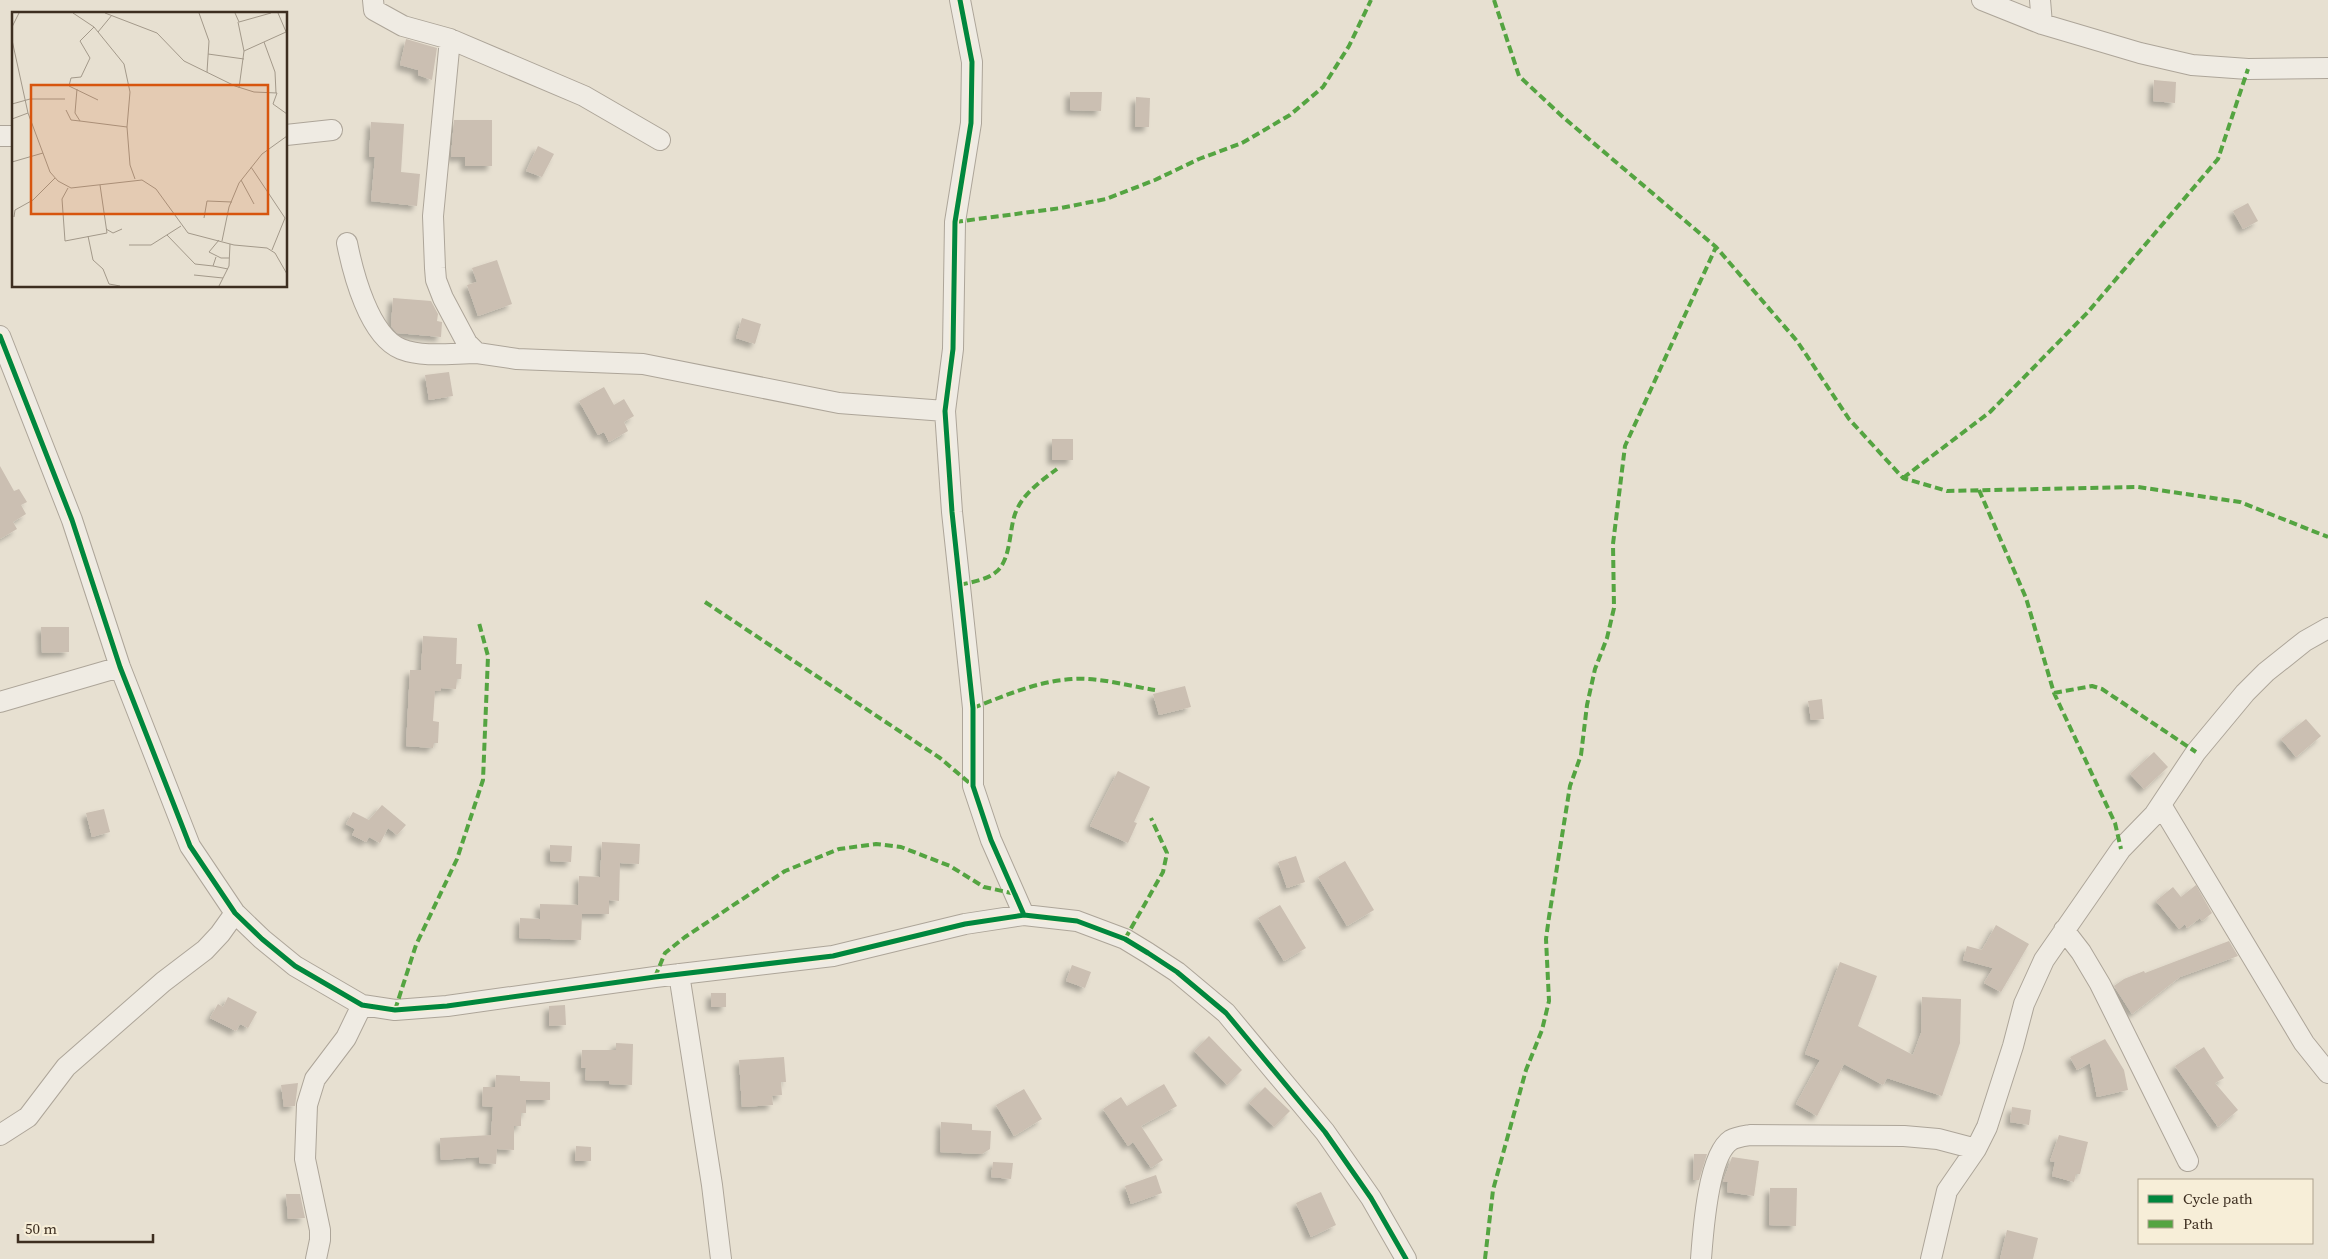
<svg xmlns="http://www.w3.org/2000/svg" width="2328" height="1259" viewBox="0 0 2328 1259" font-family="'Source Serif 4',serif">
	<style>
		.building { fill: #cbbfb2; filter: url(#shadow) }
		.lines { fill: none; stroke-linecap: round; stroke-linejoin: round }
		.minor-casing { stroke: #ada599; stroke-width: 22 }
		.minor { stroke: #efebe3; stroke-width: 20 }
		.quiet { stroke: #54a441; stroke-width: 4; stroke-dasharray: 8 4; stroke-linecap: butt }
		.cycleway-casing { stroke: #f7eed8; stroke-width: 8 }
		.cycleway { stroke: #00873e; stroke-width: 5 }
		.inset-road { fill: none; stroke: #a3998a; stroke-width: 1 }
		.view { fill: #d7550e; fill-opacity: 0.15; stroke: #d7550e; stroke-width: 2.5 }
		.inset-edge { fill: none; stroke: #3d2e20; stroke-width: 2.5 }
	</style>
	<defs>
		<filter id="shadow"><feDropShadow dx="-4.5" dy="4.5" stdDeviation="2.5" flood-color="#0004"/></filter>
	</defs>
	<rect width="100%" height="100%" fill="#e7e0d1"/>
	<path class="building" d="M406 39 437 48 432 80 418 75V70L400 65Z
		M2154 80 2176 82 2175 103 2153 101Z
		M1070 92H1102L1101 111 1070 110Z
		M1136 97 1150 98 1149 127H1135Z
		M454 120H492V166H465V157H451Z
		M371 122 404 124 401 172 420 174 417 206 371 201 375 157H369Z
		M538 146 554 154 542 177 526 171Z
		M2248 203 2258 221 2243 229 2233 211Z
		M497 260 512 304 478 316 467 285 477 282 472 268Z
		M393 298 431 301 438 314 437 321 442 322 441 337 397 333 391 326Z
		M742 318 761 324 755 344 736 338Z
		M449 372 453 396 429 400 425 375Z
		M604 387 614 405 624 399 634 416 624 422 628 431 609 442 604 432 598 435 579 401Z
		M1052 439H1073V460H1052Z
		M0 466 14 491 19 489 27 502 21 505 26 514 13 522 17 529 0 539Z
		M41 627H69V652L42 653Z
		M423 636 457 638 456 664H462L461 679H457L456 689 441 688V691H435L433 721 439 722 438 743H434L433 748 406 746 410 670H421Z
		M1185 686 1191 707 1159 715 1153 694Z
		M1822 699 1824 719 1811 720 1808 701Z
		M2306 719 2321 736 2296 757 2281 739Z
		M2154 752 2168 767 2144 789 2130 774Z
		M1118 771 1150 787 1134 822 1137 823 1128 843 1090 826Z
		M382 805 406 825 397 835 388 828 380 843 369 837 366 842 352 835 355 829 346 824 353 812 369 820Z
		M104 809 110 832 92 837 86 813Z
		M602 842 640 844 639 864 620 863 619 901 609 900V914H582L581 940 519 938 520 918 540 919V904L578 905 579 876 600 877Z
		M550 845 572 846 571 862 550 861Z
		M1296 856 1305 882 1287 888 1278 862Z
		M1345 861 1374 910 1347 926 1318 877Z
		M2196 885 2212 913 2202 921 2200 918 2187 928 2185 924 2179 929 2156 901 2173 887 2181 897Z
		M1280 905 1306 948 1284 961 1258 918Z
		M1996 925 2029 944 2001 992 1984 983 1993 968 1963 960 1967 946 1982 950Z
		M2229 941 2238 956 2180 977 2132 1014 2114 986 2124 979 2144 971 2145 973Z
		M1840 962 1877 976 1858 1026 1913 1055 1921 1033 1922 997 1961 999 1960 1043 1942 1096 1887 1078 1883 1085 1844 1064 1817 1116 1796 1104 1820 1060 1805 1054Z
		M1072 965 1091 972 1085 988 1066 981Z
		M711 993H726V1007H711Z
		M228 997 257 1012 248 1028 240 1024 236 1031 210 1018 218 1004 223 1007Z
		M565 1005 566 1025 549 1026V1006Z
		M1209 1036 1242 1070 1227 1085 1194 1051Z
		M2105 1039 2124 1070 2128 1090 2097 1097 2090 1063 2077 1070 2070 1057Z
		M616 1043 633 1044 632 1085 609 1084V1081L585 1080 586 1068H581L582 1050H616Z
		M2204 1047 2224 1078 2215 1083 2238 1110 2218 1127 2175 1066Z
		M784 1057 786 1082H781L782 1095 772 1096 773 1105 742 1107 739 1060Z
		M496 1075 520 1076V1081L550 1082V1100H526V1113H521V1126H514V1150L497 1149 496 1164 479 1163V1157L441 1160 440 1138 491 1135 493 1107 482 1106 483 1087H495Z
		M298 1083 295 1106 284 1107 281 1085Z
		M1164 1084 1177 1106 1141 1126 1163 1160 1151 1168 1133 1142 1128 1146 1103 1109 1121 1097 1127 1106Z
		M1265 1087 1290 1111 1274 1127 1249 1103Z
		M1024 1089 1042 1119 1014 1136 996 1105Z
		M2012 1107 2031 1110 2029 1125 2010 1122Z
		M941 1122 972 1124V1130L991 1131 990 1149 982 1154 940 1152Z
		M2059 1135 2088 1142 2080 1174H2076L2074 1182 2052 1176 2055 1162 2050 1161Z
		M576 1146 591 1147V1161H575Z
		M1694 1154H1707L1699 1180H1693Z
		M1732 1157 1759 1161 1754 1196 1727 1192 1728 1182H1723Z
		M993 1162 1013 1163 1011 1179 991 1177Z
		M1156 1175 1162 1193 1131 1204 1125 1186Z
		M1770 1188H1797L1796 1226 1769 1225Z
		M1321 1192 1336 1225 1311 1237 1296 1203Z
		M286 1194H300L305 1218 288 1219Z
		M2007 1230 2038 1238 2033 1259H2000Z"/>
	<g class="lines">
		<defs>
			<path id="minor" d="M373 0 374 10 403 26 450 39 584 96 660 140
				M960 0 972 62 971 123 955 222 953 349 945 411 952 512 973 708V786L991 840 1024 915
				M1982 0 2042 24 2140 53 2192 65 2248 69 2328 68
				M2040 0 2042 24
				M450 39 433 216 435 268 436 280 443 298 467 343 477 353 517 359 643 364 839 403 945 411
				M286 135 332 130
				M0 136H14
				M347 243C353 273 369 336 401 349 424 358 453 353 477 353
				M0 336 72 520 120 667 190 846 235 913 262 939 295 966 362 1005 395 1010 447 1006 655 977 833 956 965 924 1024 915 1077 921 1125 939 1148 953 1177 972 1226 1013 1325 1132 1371 1198 1406 1259
				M0 702 120 667
				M2161 805 2304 1043 2328 1073
				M2064 930 2081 952 2100 984 2188 1161
				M679 974 712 1185 721 1259
				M0 1135 28 1117 66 1067 163 982 205 950 220 934 235 913
				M316 1259 320 1240V1230L305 1159 307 1105 315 1079 346 1038 362 1005
				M1701 1259C1703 1232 1708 1155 1731 1140 1736 1137 1744 1136 1750 1135L1904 1136 1938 1139 1976 1149
				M1931 1259 1947 1191 1976 1149 1987 1127 2013 1046 2024 1004 2044 960 2121 849 2154 815 2196 752 2245 693 2266 672 2305 641 2328 628"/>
		</defs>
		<use href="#minor" class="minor-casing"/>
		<use href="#minor" class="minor"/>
		<path class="quiet" d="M1494 0 1519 76 1564 118 1716 247 1797 341 1849 419 1903 478 1947 491 2138 487 2240 502 2328 537
			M955 222 1061 208 1106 199 1155 180 1199 159 1242 143 1290 115 1323 87 1349 46 1371 0
			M1903 478 1990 412 2088 312 2218 159 2248 69
			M1979 490 2026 598 2054 693 2115 823 2121 849
			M960 585C971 582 987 580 996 572 1011 560 1009 531 1015 514 1022 494 1041 481 1057 469
			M705 602 940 758 973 786
			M2054 693 2092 686 2102 689 2196 752
			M973 708C1004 696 1038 681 1072 679 1099 677 1128 686 1155 690
			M1125 939 1163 872 1167 853 1151 818
			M655 977 665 953 685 937 785 871 839 849 876 844 901 847 950 866 984 887 1016 894
			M395 1010 416 945 457 859 483 780 488 656 479 623
			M1485 1259 1493 1190 1526 1070 1542 1030 1549 1001 1546 939 1549 917 1570 786 1581 755 1587 705 1595 669 1607 638 1614 608 1613 544 1625 446 1716 247"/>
		<defs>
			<path id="cycleway" d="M960 0 972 62 971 123 955 222 953 349 945 411 952 512 973 708V786L991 840 1024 915
				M0 336 72 520 120 667 190 846 235 913 262 939 295 966 362 1005 395 1010 447 1006 655 977 833 956 965 924 1024 915 1077 921 1125 939 1148 953 1177 972 1226 1013 1325 1132 1371 1198 1406 1259"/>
		</defs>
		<use href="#cycleway" class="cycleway-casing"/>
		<use href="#cycleway" class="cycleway"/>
	</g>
	<g transform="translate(12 12)">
		<rect width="275" height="275" fill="#e7e0d1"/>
		<path class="inset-road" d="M61 1 82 15 112 52 118 80 115 115 118 153 123 167M93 1 145 21 172 49 223 74 242 80 265 81 261 92 275 102M187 1 197 29 195 60M223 1 227 10 259 1M266 1 275 22M226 10 232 39 227 76M0 15 7 1M82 15 68 29 78 46 69 65 59 66 57 74 86 88M86 20 100 3M0 28 16 101 38 160 46 169 59 176 130 168 144 177 176 221 222 233 255 236 263 241 275 262M252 30 263 60 264 81M232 39 274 20M196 42 232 47M65 77 63 101 68 109 115 115M0 92 18 87H53M54 98 59 108 68 109M0 107 16 101M0 150 31 141M239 155 273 206 260 238M229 168 242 192M56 176 50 187 53 229 95 221 88 173M2 205 3 198 21 188 43 166M192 206 195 189 220 190M94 217 101 221 110 217M155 223 183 252 201 254M76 224 81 248 91 257 97 272 108 274M207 228 197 240 209 246H217M210 229 217 195 227 171 250 142 275 124M117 233H139L169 214M204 245 201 254 216 257M182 263 211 266M207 274 217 254 218 232"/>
		<path class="view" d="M19 73H256V202H19Z"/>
		<rect width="275" height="275" class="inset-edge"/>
	</g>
	<rect x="2138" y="1179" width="175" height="65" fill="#f7eed8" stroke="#ada18e"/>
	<rect x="2148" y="1195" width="25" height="8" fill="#00873e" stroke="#ada18e"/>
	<text x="2183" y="1204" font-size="15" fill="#3d2e20">Cycle path</text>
	<rect x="2148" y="1220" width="25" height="8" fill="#54a441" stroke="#ada18e"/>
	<text x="2183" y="1229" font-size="15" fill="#3d2e20">Path</text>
	<path d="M18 1234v8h135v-8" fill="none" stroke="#3d2e20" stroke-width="2.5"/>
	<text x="25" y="1234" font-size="15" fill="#3d2e20" stroke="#f7eed8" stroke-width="4" paint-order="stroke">50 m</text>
</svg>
